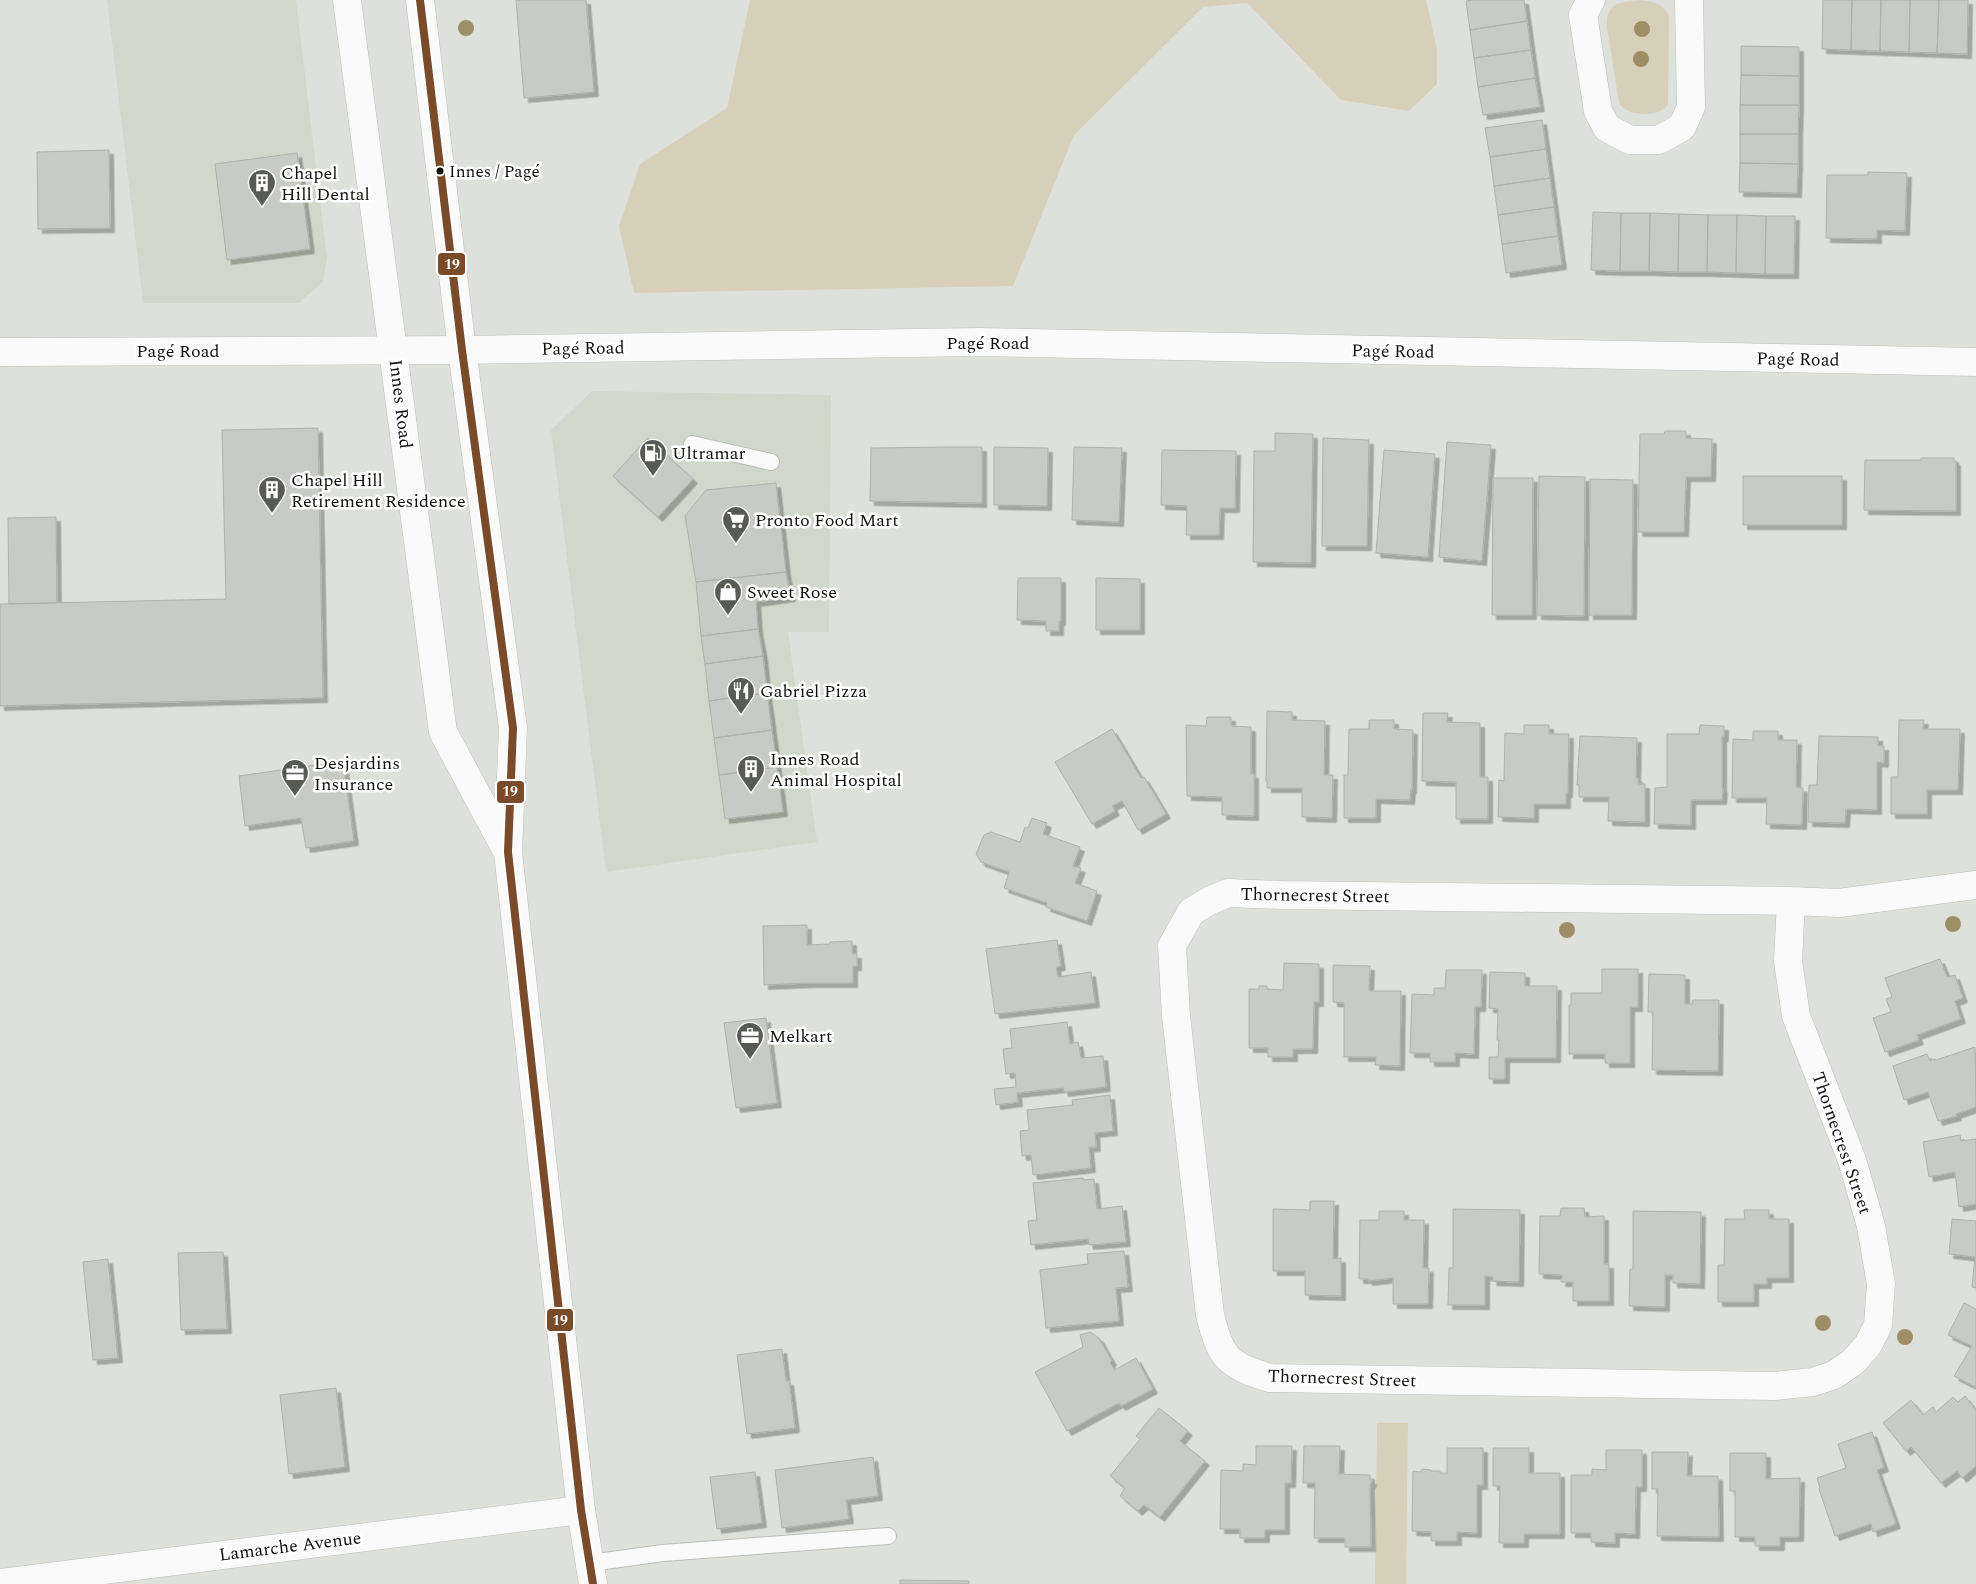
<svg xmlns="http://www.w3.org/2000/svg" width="1976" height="1584" viewBox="0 0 1976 1584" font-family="Spectral,serif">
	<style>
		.built { fill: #d2d7cb }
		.green { fill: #d8cfba }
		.building { fill: #c7cac5; stroke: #aeb0ac; filter: url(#shadow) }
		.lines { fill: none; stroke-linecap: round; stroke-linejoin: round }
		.service-casing { stroke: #bcbeba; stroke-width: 18 }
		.minor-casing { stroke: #bcbeba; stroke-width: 29 }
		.tertiary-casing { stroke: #bcbeba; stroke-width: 29 }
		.secondary-casing { stroke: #bcbeba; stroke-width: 29 }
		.service { stroke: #fafafa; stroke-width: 16 }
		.minor { stroke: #fafafa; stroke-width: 28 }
		.tertiary { stroke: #fafafa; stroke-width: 28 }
		.secondary { stroke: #fafafa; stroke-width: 28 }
		.bus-1-casing { stroke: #fff; stroke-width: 11 }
		.bus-1 { stroke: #7a4b2a; stroke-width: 8 }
		.tree { fill: #9e8e68 }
		.bus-dot { fill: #0f110d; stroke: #fff; stroke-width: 2 }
		.labels { text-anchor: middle; stroke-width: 5; stroke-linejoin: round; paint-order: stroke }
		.bus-label { font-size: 17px; fill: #0f110d; stroke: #fff; text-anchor: start }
		.poi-label { font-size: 18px; fill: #0f110d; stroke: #fff; text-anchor: start }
		.street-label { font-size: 18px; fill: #0f110d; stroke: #fff }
		.line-badge { stroke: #fff; stroke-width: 2 }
		.badge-label { font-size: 14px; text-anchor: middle; font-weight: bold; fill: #fff }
	</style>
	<defs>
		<filter id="shadow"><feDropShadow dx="4.5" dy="4.5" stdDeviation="0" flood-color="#0004"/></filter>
	</defs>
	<rect width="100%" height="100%" fill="#dee1db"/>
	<path class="built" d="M107 0H296L327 258 323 282 299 303H143Z
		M592 391 831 395 829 632H788L817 842 606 872 551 430Z"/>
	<path class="green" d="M750 0H1426L1437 49V84L1409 111 1341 100 1247 3 1203 7 1074 135 1013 286 634 293 619 226 640 164 727 108Z
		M1641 0C1653 2 1663 3 1669 15L1668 104C1662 118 1626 117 1619 103L1607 27C1605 3 1622 1 1641 0Z
		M1377 1423H1408L1406 1584H1375Z"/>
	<path class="building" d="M516 0H586L594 92 524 98Z
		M1473 0H1524L1527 21 1470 30 1466 1Z
		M1823 0H1852L1851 50 1822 49Z
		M1852 0H1881L1880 51 1851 50Z
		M1881 0H1910L1909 52 1880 51Z
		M1910 0H1939L1937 53 1909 52Z
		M1939 0H1968L1967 54 1937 53Z
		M1527 21 1531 50 1474 58 1470 30Z
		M1741 46 1799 47V76L1741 75Z
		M1531 50 1535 78 1478 87 1474 58Z
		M1741 75 1799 76V105H1740Z
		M1535 78 1540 107 1483 115 1478 87Z
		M1740 105H1799L1798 134H1740Z
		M1542 120 1546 149 1490 157 1485 128Z
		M1740 134H1798V164L1740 163Z
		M1546 149 1550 178 1494 186 1490 157Z
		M109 150 110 228 38 229 37 152Z
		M297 153 310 249 227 260 215 164Z
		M1740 163 1798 164 1797 193 1739 192Z
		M1868 172 1907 173 1905 231 1877 230V239L1826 238 1827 175H1868Z
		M1550 178 1554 207 1498 215 1494 186Z
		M1554 207 1558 236 1502 244 1498 215Z
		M1593 212 1621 213 1620 271 1591 270Z
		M1621 213H1650L1649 271H1620Z
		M1650 213 1679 214 1678 272 1649 271Z
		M1679 214 1708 215 1707 272H1678Z
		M1708 215H1737L1736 273 1707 272Z
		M1737 215 1766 216 1765 274 1736 273Z
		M1766 216H1795L1794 274H1765Z
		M1558 236 1562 265 1506 273 1502 244Z
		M318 428 323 698 0 706V604L226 599 222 430Z
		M1665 431H1686V438L1712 439 1711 477H1686L1684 532H1638L1640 434H1664Z
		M1275 433 1313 434 1311 563 1253 562 1254 451H1275Z
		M648 438 693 479 658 517 613 476Z
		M1323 438 1369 440 1367 546H1322Z
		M1447 442 1491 445 1482 561 1439 557Z
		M947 447H982V503L870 501 871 448Z
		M994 447 1048 448 1047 506 994 505Z
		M1074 447 1122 448 1119 522 1072 520Z
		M1162 450 1236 451 1235 508H1220L1219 535H1186L1187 506 1161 505Z
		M1384 450 1435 454 1428 557 1376 553Z
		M1921 458H1954V461H1956V511L1864 510 1865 460H1921Z
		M1539 476 1585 477 1584 616 1537 615Z
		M1743 476H1842V525H1743Z
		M1493 478H1533L1532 615H1492Z
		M1590 479 1633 480 1632 615H1589Z
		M776 483 786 572 696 582 685 516 706 490Z
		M56 517 57 603 9 604 8 518Z
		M786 572 791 597 756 602 758 629 701 636 696 582Z
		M1018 578H1061V621H1059V631H1046V621L1017 620Z
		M1096 578 1140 579V630H1096Z
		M758 629 763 656 705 664 701 636Z
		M763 656 767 693 709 701 705 664Z
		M767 693 772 730 714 738 709 701Z
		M1267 711 1292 712V720L1325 721 1324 775H1333L1332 818 1302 817V788H1267V781H1266Z
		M1423 713H1448L1447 722 1480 723V777H1488V819H1456V782L1422 781Z
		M1207 717H1231V726L1251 727V774H1254V816L1222 815V797L1187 796 1186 725 1206 726Z
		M1369 720H1394V729L1413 730 1412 789H1411L1410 800 1376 799V818H1344V775H1348L1349 729H1369Z
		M1899 720H1924L1923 729H1960L1958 790H1927V814H1891V777H1898Z
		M1524 725H1549V734H1569L1568 793H1566V804H1534V818L1498 817 1499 780 1504 781 1505 733 1524 734Z
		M1700 725 1724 726V737H1722V788H1723L1722 800H1691V825L1654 824 1655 788 1667 787V734H1699Z
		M1112 729 1141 778 1144 777 1166 814 1138 830 1122 801 1112 806 1115 811 1092 824 1055 762Z
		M772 730 777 767 719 775 714 738Z
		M1753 731H1778V740H1797L1796 787 1803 788 1802 825 1766 824 1767 798H1732L1733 739 1753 740Z
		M1580 736 1637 738 1636 778H1638V784H1645V822L1608 821 1609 797H1579V785H1577Z
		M1819 736 1878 737V746H1884V763L1877 762V810L1846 809 1845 823 1808 822 1809 785H1817Z
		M343 761 354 841 306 848 301 818 245 826 239 776Z
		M777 767 783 812 725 819 719 775Z
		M1032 818 1047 823 1043 834 1080 847 1073 866 1081 868 1075 883 1097 891 1087 921 1046 907 1047 903 1004 888 1009 872 981 862 976 854 984 835 991 832 1020 842 1025 827 1028 828Z
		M807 925V945L830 944V942L852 941V954H857V966H853V983H808L764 985 763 926Z
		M1057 940 1061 966 1056 967 1058 977 1091 972 1095 1003 995 1014 986 949Z
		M1940 959 1947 977 1955 975 1963 998 1955 1001 1961 1019 1917 1035 1919 1040 1885 1052 1873 1018 1891 1012 1886 999 1892 997 1885 978Z
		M1284 963 1319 964V1002H1314L1313 1049H1293V1057H1268V1048H1249V989H1259V986H1267V989L1283 990Z
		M1333 965 1370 966 1369 991H1401L1400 1066 1375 1065 1376 1057H1344V1003L1333 1002Z
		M1602 969H1638V1007H1630V1063H1605V1054H1569V1005H1571V993H1602Z
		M1446 970H1482L1481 1007H1475L1474 1054 1455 1053V1062H1430V1053H1410L1412 994 1434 995V988H1445Z
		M1490 972 1525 973V986H1557L1556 1058H1505V1079H1489V1057H1498L1499 1040H1497L1498 1009 1489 1008Z
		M1649 974 1685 975V1004H1692L1693 1000H1719L1718 1071 1652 1070 1653 1012H1648Z
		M766 1018 777 1103 736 1108 724 1023Z
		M1067 1022 1070 1044 1078 1042 1081 1058 1103 1056 1106 1087 1064 1092 1063 1088 1017 1093 1018 1102 996 1105 994 1089 1016 1087 1015 1073 1006 1074 1003 1049 1012 1048 1010 1029Z
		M1975 1047 1976 1107 1956 1114 1957 1116 1938 1121 1928 1092 1904 1100 1893 1066 1927 1054 1930 1061 1935 1059 1936 1060Z
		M1110 1095 1113 1131 1095 1133 1096 1147H1089L1091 1168 1033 1175 1031 1155 1022 1156 1020 1131 1029 1130 1027 1110 1073 1105 1072 1100Z
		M1960 1135 1961 1141 1976 1139V1204L1959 1207 1955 1172 1929 1177 1923 1142Z
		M1083 1178V1180L1094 1179 1097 1209 1122 1206 1126 1242 1089 1245 1088 1239 1031 1245 1028 1221 1037 1220 1033 1183Z
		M1310 1201H1334L1333 1259 1341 1258V1296L1305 1295V1271H1273V1209L1310 1210Z
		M1561 1208H1584L1585 1217 1604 1216V1264H1609V1301H1573V1282H1561L1562 1275 1539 1274 1540 1216H1560Z
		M1453 1209 1520 1210 1519 1282 1492 1281 1493 1277 1485 1276V1305H1448L1449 1268H1453Z
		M1744 1210H1769V1219H1789V1278H1767V1284H1754V1302H1718V1265H1724L1725 1219H1745Z
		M1379 1211H1404V1220H1424L1423 1268H1429L1428 1304H1393V1278L1368 1281V1279H1359L1360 1220H1379Z
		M1633 1211 1701 1212 1700 1284 1673 1283V1275H1665V1307L1629 1306 1630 1269H1633Z
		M1952 1219 1976 1221V1288L1972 1287 1975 1257 1949 1254Z
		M1124 1251 1128 1287 1116 1288 1119 1321 1046 1328 1040 1270 1088 1264 1087 1254Z
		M223 1252 227 1329 181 1330 178 1253Z
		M108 1259 118 1358 93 1360 83 1262Z
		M1964 1303 1976 1309V1387L1954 1376 1972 1346 1948 1335Z
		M1090 1332 1099 1338 1112 1361 1110 1363 1115 1370 1136 1358 1153 1389 1121 1406 1119 1403 1067 1431 1035 1372 1083 1347 1080 1335Z
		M782 1349 786 1381H789L795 1428 747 1434 737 1355Z
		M336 1388 345 1467 289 1474 280 1395Z
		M1965 1396 1976 1410V1466L1962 1478 1957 1471 1941 1483 1911 1447 1906 1451 1883 1423 1911 1400 1923 1415 1933 1407 1936 1412 1953 1397 1958 1402Z
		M1159 1408 1188 1431 1180 1441 1205 1461 1160 1517 1144 1505 1138 1511 1120 1496 1125 1488 1110 1476 1140 1439 1136 1436Z
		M1872 1432 1884 1467 1877 1470 1896 1524 1873 1532 1871 1524 1835 1536 1819 1489 1820 1488 1817 1478 1846 1468 1838 1444Z
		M1256 1446H1292L1291 1483H1285V1530H1265V1538H1240V1529H1220L1221 1470 1243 1471V1464L1256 1465Z
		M1304 1446H1340L1339 1474 1370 1475V1480H1372L1371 1484H1370L1371 1547H1345V1538H1314L1315 1483H1303Z
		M1447 1448H1483V1485H1477V1533L1457 1532V1541H1431V1532L1412 1531 1413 1471 1420 1472 1422 1469 1431 1470V1471H1440V1473H1447Z
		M1493 1448H1529V1473H1560V1534H1524V1543H1499L1500 1486H1493Z
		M1606 1450H1642V1487H1636L1635 1534 1615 1533V1543L1591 1542V1533H1571V1475H1592V1469L1606 1470Z
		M1652 1452H1688L1687 1476H1718L1719 1537 1657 1536 1658 1491V1489H1652Z
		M1730 1453H1766V1479L1800 1478 1799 1537H1780V1546H1755V1537H1735V1491H1730Z
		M873 1457 878 1496 846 1500 849 1519 782 1528 775 1470Z
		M755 1472 762 1523 717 1529 710 1477Z
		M900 1580 969 1581V1584H900Z"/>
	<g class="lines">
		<defs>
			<path id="service" d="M692 444 771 462
				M590 1563 663 1553 888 1536"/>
			<path id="minor" d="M1591 0 1583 15 1598 111 1607 128 1630 140H1659L1682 127 1691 107 1689 0
				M1791 901 1788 961 1796 1016 1852 1160 1871 1226 1881 1284 1878 1325 1868 1345 1853 1362 1834 1375 1813 1382 1774 1386 1270 1378C1227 1365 1221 1358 1210 1315L1176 1016 1172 946 1191 912 1209 901 1228 893 1281 895 1791 901 1839 903 1976 885"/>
			<path id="tertiary" d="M0 352 462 350 979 342 1976 362
				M0 1583 581 1510"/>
			<path id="secondary" d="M347 0 443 732 507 851
				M420 0 462 350 513 728 508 852 581 1510 593 1584"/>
		</defs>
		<use href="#service" class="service-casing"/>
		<use href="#minor" class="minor-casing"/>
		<use href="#tertiary" class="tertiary-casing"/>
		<use href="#secondary" class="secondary-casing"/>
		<use href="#service" class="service"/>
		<use href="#minor" class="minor"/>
		<use href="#tertiary" class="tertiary"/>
		<use href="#secondary" class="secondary"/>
		<defs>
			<path id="bus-1" d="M420 0 462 350 513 728 508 852 581 1510 593 1584"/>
		</defs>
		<use href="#bus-1" class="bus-1-casing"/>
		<use href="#bus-1" class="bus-1"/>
	</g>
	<g class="tree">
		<circle cx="466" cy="28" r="8"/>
		<circle cx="1642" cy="29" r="8"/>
		<circle cx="1641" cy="59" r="8"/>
		<circle cx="1953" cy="924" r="8"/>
		<circle cx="1567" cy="930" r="8"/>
		<circle cx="1823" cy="1323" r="8"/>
		<circle cx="1905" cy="1337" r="8"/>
	</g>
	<defs>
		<symbol id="building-pin" viewBox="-11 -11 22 30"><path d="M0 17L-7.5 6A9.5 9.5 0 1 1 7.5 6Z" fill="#575a55" stroke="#fff"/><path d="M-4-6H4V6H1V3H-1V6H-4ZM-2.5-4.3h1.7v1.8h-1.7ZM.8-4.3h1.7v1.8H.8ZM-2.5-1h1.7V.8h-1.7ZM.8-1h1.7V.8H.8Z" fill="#fff"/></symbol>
		<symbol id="fuel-pin" viewBox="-11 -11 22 30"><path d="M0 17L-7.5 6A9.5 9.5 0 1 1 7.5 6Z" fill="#575a55" stroke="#fff"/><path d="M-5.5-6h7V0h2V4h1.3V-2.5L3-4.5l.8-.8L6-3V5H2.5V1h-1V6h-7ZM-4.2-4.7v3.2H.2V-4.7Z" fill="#fff"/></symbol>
		<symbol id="supermarket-pin" viewBox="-11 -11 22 30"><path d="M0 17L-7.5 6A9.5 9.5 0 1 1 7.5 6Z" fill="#575a55" stroke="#fff"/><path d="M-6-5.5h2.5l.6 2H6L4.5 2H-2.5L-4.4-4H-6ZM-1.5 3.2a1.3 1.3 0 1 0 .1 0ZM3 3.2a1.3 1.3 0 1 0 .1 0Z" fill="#fff"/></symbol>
		<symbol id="shop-pin" viewBox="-11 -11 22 30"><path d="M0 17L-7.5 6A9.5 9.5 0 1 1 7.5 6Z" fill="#575a55" stroke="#fff"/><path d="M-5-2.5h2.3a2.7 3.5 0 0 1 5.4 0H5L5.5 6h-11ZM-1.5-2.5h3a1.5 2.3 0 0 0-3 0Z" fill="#fff"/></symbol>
		<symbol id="restaurant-pin" viewBox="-11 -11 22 30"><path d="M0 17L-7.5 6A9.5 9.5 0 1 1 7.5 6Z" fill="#575a55" stroke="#fff"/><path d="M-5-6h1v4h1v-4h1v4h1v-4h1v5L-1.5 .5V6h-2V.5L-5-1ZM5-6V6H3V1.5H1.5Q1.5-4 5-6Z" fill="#fff"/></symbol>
		<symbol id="office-pin" viewBox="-11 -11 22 30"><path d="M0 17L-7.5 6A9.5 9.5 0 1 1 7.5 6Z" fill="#575a55" stroke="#fff"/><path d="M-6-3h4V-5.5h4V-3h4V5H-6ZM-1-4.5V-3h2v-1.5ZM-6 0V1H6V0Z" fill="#fff"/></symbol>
	</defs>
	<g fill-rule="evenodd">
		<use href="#building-pin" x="246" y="167" width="32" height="43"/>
		<use href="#fuel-pin" x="637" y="437" width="32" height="43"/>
		<use href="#building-pin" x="256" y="474" width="32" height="43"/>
		<use href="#supermarket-pin" x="720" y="504" width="32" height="43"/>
		<use href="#shop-pin" x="712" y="576" width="32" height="43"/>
		<use href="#restaurant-pin" x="725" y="675" width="32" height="43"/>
		<use href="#building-pin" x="735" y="753" width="32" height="43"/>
		<use href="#office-pin" x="279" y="757" width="32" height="43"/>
		<use href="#office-pin" x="734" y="1020" width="32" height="43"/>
	</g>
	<circle class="bus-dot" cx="440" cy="171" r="4.5"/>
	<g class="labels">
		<g class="bus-label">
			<text x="449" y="177">Innes / Pagé</text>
		</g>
		<g class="poi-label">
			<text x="281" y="179">Chapel<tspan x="281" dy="21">Hill Dental</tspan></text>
			<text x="672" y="459">Ultramar</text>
			<text x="291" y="486">Chapel Hill<tspan x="291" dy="21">Retirement Residence</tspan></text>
			<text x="755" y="526">Pronto Food Mart</text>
			<text x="747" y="598">Sweet Rose</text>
			<text x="760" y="697">Gabriel Pizza</text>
			<text x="770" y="765">Innes Road<tspan x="770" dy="21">Animal Hospital</tspan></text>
			<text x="314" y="769">Desjardins<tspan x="314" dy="21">Insurance</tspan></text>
			<text x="769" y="1042">Melkart</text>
		</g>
		<g class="street-label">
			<text x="988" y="349">Pagé Road</text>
			<text transform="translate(583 348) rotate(-1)" y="6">Pagé Road</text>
			<text x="178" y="357">Pagé Road</text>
			<text transform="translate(1393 351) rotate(1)" y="6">Pagé Road</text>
			<text transform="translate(1798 359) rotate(1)" y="6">Pagé Road</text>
			<text transform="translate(401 404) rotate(83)" y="6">Innes Road</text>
			<text transform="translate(1315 895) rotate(1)" y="6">Thornecrest Street</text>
			<text transform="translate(1842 1143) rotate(71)" y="6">Thornecrest Street</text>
			<text transform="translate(1342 1378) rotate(2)" y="6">Thornecrest Street</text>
			<text transform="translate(290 1546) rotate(-7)" y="6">Lamarche Avenue</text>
		</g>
	</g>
	<g class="line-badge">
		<rect x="437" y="252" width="29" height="24" rx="5" fill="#7a4b2a"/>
		<rect x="496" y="780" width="29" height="24" rx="5" fill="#7a4b2a"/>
		<rect x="546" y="1308" width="28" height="24" rx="5" fill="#7a4b2a"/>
	</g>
	<g class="badge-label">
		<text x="452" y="269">19</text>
		<text x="510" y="796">19</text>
		<text x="560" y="1325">19</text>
	</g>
</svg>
